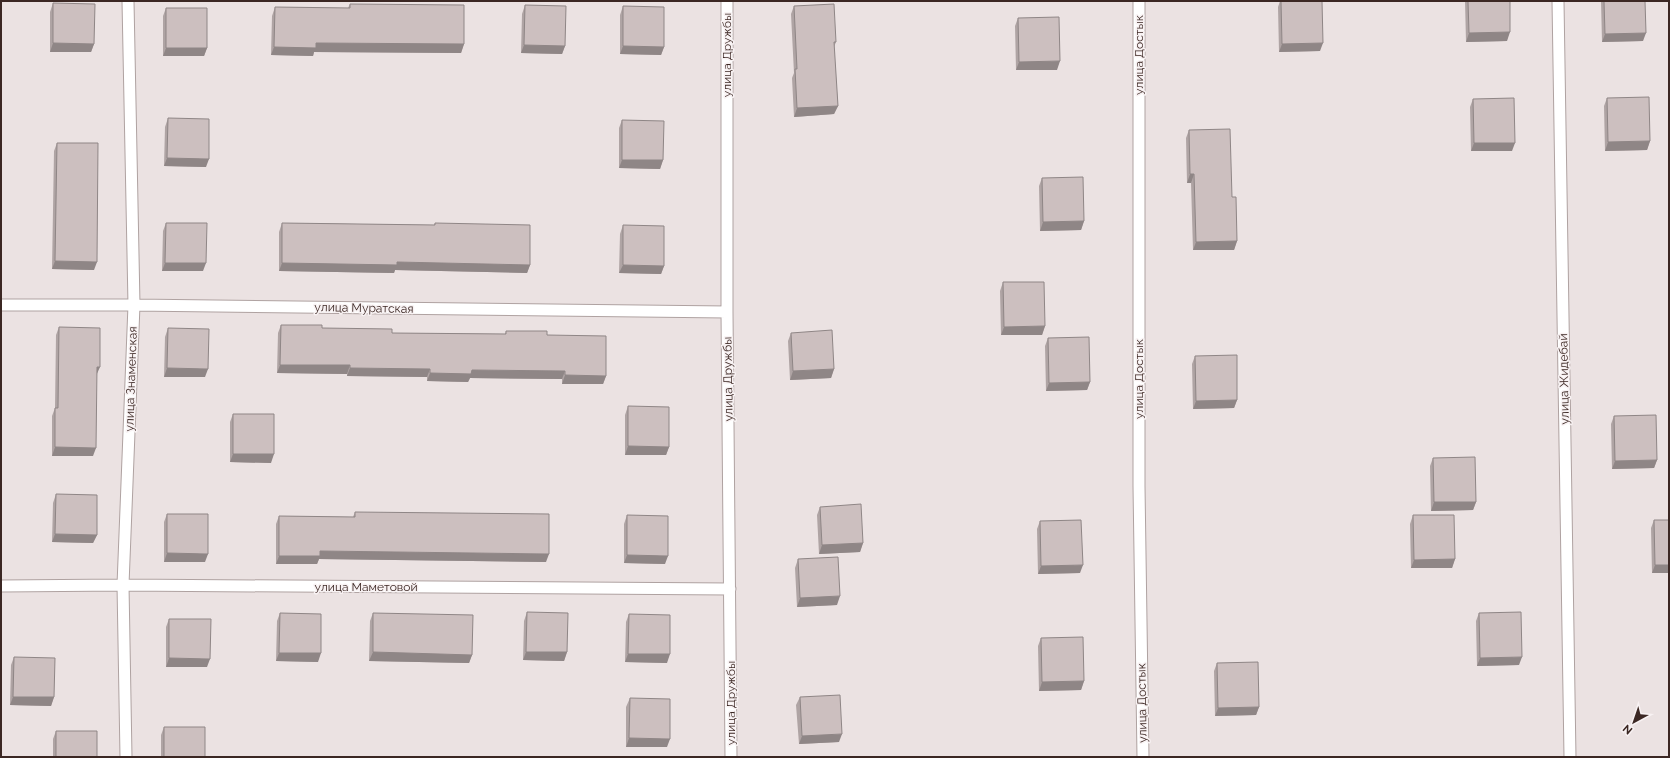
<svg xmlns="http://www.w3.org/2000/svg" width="1670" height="758" viewBox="0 0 1670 758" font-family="Raleway,sans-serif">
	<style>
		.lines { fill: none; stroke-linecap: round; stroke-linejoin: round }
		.minor-casing { stroke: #afa2a1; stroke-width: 13 }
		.minor { stroke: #fff; stroke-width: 11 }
		.wall { fill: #afa4a4 }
		.shaded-wall { fill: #8f8686 }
		.building { fill: #ccbfbf; stroke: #8f8686 }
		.labels { text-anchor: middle; stroke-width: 3; stroke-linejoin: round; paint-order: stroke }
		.street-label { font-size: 12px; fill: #3b2723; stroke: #f8f2f3 }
	</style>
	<rect width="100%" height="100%" fill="#ebe2e2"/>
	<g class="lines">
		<defs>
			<path id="minor" d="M727 1V312L731 757
				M1139 1V486L1143 757
				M1558 1 1570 757
				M1 305H134L727 312
				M1 586 123 585 730 589
				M126 757 123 585 134 305 128 1"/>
		</defs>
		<use href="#minor" class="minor-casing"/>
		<use href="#minor" class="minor"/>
	</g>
	<path class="wall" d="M1280 1H1322L1320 51 1279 52 1278 7Z
		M1465 1H1510L1507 41 1466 42Z
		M1601 1H1645L1643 41 1602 42Z
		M53 3 94 44 91 52H50V12Z
		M350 4 464 44 461 53 314 52 313 56 271 55 272 16 275 7 348 8Z
		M525 5 565 46 562 54 521 53 522 14Z
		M623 6 664 47 661 55 620 54V15Z
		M794 6 836 42 834 47 838 106 834 114 794 117 792 78 794 73 791 14Z
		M166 8 207 48 204 56H163V16Z
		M1018 18 1057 70H1016L1015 26Z
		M1607 98 1650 141 1647 150 1605 151 1604 106Z
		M1473 99 1512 151H1471L1470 107Z
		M168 118 206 167 164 166 165 127Z
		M622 120 663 160 660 169 619 168V128Z
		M1189 130 1232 197 1237 241 1234 250H1193L1191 183H1187L1186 138Z
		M57 143 94 270 52 269 54 151Z
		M1042 178 1084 221 1081 230 1040 231 1039 186Z
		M166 223 203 271H162L163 231Z
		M282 223 434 225 435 223 530 265 527 273 395 270 394 273 279 271V232Z
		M623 225 664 266 661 274 619 273 620 234Z
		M1003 282 1045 326 1042 335H1001L1000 291Z
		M281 325 392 333 505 334 506 331 547 335 606 376 603 384H562V379L470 378 468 382 427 381V377L347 376V374L277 373 278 333Z
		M59 327 93 456H52V416L55 408 56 335Z
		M168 328 205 377H164L165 337Z
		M791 333 834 369 831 378 790 380 788 341Z
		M1048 338 1090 382 1087 390 1046 391 1045 346Z
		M1195 356 1237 400 1234 408 1193 409 1192 364Z
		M628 406 669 447 666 455H625V415Z
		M233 414 271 463 230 462V422Z
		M1614 416 1657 460 1654 468 1612 469 1611 424Z
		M1433 458 1476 502 1473 510 1431 511 1430 466Z
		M56 494 97 535 93 543 52 542 53 503Z
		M820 507 863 543 860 552 819 554 817 515Z
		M355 512 546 562 319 559 317 564H276V524L279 516 353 517Z
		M167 514 205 562H164V522Z
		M627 515 665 564 624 563V524Z
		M1413 515 1455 559 1452 568H1411L1410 524Z
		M1654 520H1669V573H1652L1651 528Z
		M1040 521 1080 573 1038 574 1037 529Z
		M798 559 837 605 797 607 795 568Z
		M527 612 567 652 564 661 523 660 524 621Z
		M280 613 318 662 276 661 277 621Z
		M373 613 472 655 469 663 369 661 370 621Z
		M1479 613 1519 665 1477 666 1476 621Z
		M629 614 667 663 625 662 626 622Z
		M169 619 207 667H166V627Z
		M1041 638 1084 681 1081 690 1039 691 1038 646Z
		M14 657 54 697 51 706 10 705 11 665Z
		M1217 663 1259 707 1256 715 1215 716 1214 671Z
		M800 697 839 742 799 744 796 705Z
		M630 698 667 747H626V707Z
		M164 727 205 757H161V735Z
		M56 731 97 757H53V739Z"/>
	<path class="shaded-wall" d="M1510 32 1507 41 1466 42 1469 33Z
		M1646 33 1643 41 1602 42 1605 34Z
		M53 43 94 44 91 52H50Z
		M316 43 464 44 461 53 314 52 313 56 271 55 274 47Z
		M1323 43 1320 51 1279 52 1282 44Z
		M524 45 565 46 562 54 521 53Z
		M623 46 664 47 661 55 620 54Z
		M166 48H207L204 56H163Z
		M1060 61 1057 70H1016L1019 62Z
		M838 106 834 114 794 117 797 108Z
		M1650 141 1647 150 1605 151 1608 142Z
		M1474 143H1515L1512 151H1471Z
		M167 158 209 159 206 167 164 166Z
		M622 160H663L660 169 619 168Z
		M1190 174H1194L1191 183H1187Z
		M1084 221 1081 230 1040 231 1043 222Z
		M1237 241 1234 250H1193L1196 242Z
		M55 261 97 262 94 270 52 269Z
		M397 262 530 265 527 273 395 270 394 273 279 271 282 263Z
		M165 263H206L203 271H162Z
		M623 265 664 266 661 274 619 273Z
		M1045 326 1042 335H1001L1004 327Z
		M280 365H350L347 374 277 373Z
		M97 367H100L96 376Z
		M167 368 208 369 205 377H164Z
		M350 368 430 369 427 377 347 376Z
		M834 369 831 378 790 380 793 371Z
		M472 370 565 371 562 379 470 378 468 382 427 381 430 373Z
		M565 375 606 376 603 384H562Z
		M1090 382 1087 390 1046 391 1049 383Z
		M1237 400 1234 408 1193 409 1196 401Z
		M628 446 669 447 666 455H625Z
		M55 447 96 448 93 456H52Z
		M233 454H274L271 463 230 462Z
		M1657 460 1654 468 1612 469 1615 461Z
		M1434 502H1476L1473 510 1431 511Z
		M55 534 97 535 93 543 52 542Z
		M863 543 860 552 819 554 822 545Z
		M320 551 549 554 546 562 319 559 317 564H276L279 556Z
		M167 553 208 554 205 562H164Z
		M627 555 668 556 665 564 624 563Z
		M1455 559 1452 568H1411L1414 560Z
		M1083 565 1080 573 1038 574 1041 566Z
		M1655 565H1669V573H1652Z
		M840 596 837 605 797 607 800 598Z
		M373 652 472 655 469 663 369 661Z
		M526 652H567L564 661 523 660Z
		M279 653H321L318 662 276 661Z
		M628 654H670L667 663 625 662Z
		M1522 657 1519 665 1477 666 1480 658Z
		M169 658 210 659 207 667H166Z
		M1084 681 1081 690 1039 691 1042 682Z
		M13 697H54L51 706 10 705Z
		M1259 707 1256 715 1215 716 1218 708Z
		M842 734 839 742 799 744 802 736Z
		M629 738 670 739 667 747H626Z"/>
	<path class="building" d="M1281 1H1322L1323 43 1282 44Z
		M1468 1H1510V32L1469 33Z
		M1604 1H1645L1646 33 1605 34Z
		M53 3 95 4 94 44 53 43Z
		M350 4 464 5V44L316 43V48L274 47 275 7 350 8Z
		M834 4 836 42H834L838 106 797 108 795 69H797L794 6Z
		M525 5 566 6 565 46 524 45Z
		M623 6 664 7V47L623 46Z
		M166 8H207V48H166Z
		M1059 17 1060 61 1019 62 1018 18Z
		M1649 97 1650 141 1608 142 1607 98Z
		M1514 98 1515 143H1474L1473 99Z
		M168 118 209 119V159L167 158Z
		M622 120 664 121 663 160H622Z
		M1230 129 1232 197H1236L1237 241 1196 242 1194 174H1190L1189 130Z
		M57 143H98L97 262 55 261Z
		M1083 177 1084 221 1043 222 1042 178Z
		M166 223H207L206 263H165Z
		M282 223 435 225V223L530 225V265L397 262V265L282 263Z
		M623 225 664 226V266L623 265Z
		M1003 282H1044L1045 326 1004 327Z
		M281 325H322V328L392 329V333L506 334V331H547V335L606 336V376L565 375V371L472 370 471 374 430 373V369L350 368V365H280Z
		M59 327 100 328V367H97L96 448 55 447V408H58Z
		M168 328 209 329 208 369 167 368Z
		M832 330 834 369 793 371 791 333Z
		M1089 337 1090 382 1049 383 1048 338Z
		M1237 355V400L1196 401 1195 356Z
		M628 406 669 407V447L628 446Z
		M233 414H274V454H233Z
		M1656 415 1657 460 1615 461 1614 416Z
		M1475 457 1476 502H1434L1433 458Z
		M56 494 97 495V535L55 534Z
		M861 504 863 543 822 545 820 507Z
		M355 512 549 514V554L320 551V556H279V516L355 517Z
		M167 514H208V554L167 553Z
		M627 515 668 516V556L627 555Z
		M1413 515H1454L1455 559 1414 560Z
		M1081 520 1083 565 1041 566 1040 521Z
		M1654 520H1669V565H1655Z
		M838 557 840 596 800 598 798 559Z
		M527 612 568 613 567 652H526Z
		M1521 612 1522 657 1480 658 1479 613Z
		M280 613 321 614V653H279Z
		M373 613 473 615 472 655 373 652Z
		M629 614 670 615V654H628Z
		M169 619H211L210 659 169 658Z
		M1083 637 1084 681 1042 682 1041 638Z
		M14 657 55 658 54 697H13Z
		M1258 662 1259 707 1218 708 1217 663Z
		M840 695 842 734 802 736 800 697Z
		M630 698 670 699V739L629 738Z
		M164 727H205V757H164Z
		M56 731H97V757H56Z"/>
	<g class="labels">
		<g class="street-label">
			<text transform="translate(727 55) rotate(-90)" y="4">улица Дружбы</text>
			<text transform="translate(1139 55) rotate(-90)" y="4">улица Достык</text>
			<text transform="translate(364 308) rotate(1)" y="4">улица Муратская</text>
			<text transform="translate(131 379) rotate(-88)" y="4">улица Знаменская</text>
			<text transform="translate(728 379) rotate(-91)" y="4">улица Дружбы</text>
			<text transform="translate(1139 379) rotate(-90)" y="4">улица Достык</text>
			<text transform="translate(1564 379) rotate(-91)" y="4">улица Жидебай</text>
			<text x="366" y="591">улица Маметовой</text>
			<text transform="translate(731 703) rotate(-90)" y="4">улица Дружбы</text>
			<text transform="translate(1142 703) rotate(-91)" y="4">улица Достык</text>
		</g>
	</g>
	<rect width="1670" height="758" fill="none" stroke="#3b2723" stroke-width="4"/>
	<g transform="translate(1634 722) rotate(220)" stroke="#f8f2f3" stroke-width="3" paint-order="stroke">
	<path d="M0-3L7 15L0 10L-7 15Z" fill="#3b2723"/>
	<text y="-6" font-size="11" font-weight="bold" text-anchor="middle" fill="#3b2723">N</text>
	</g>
</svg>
